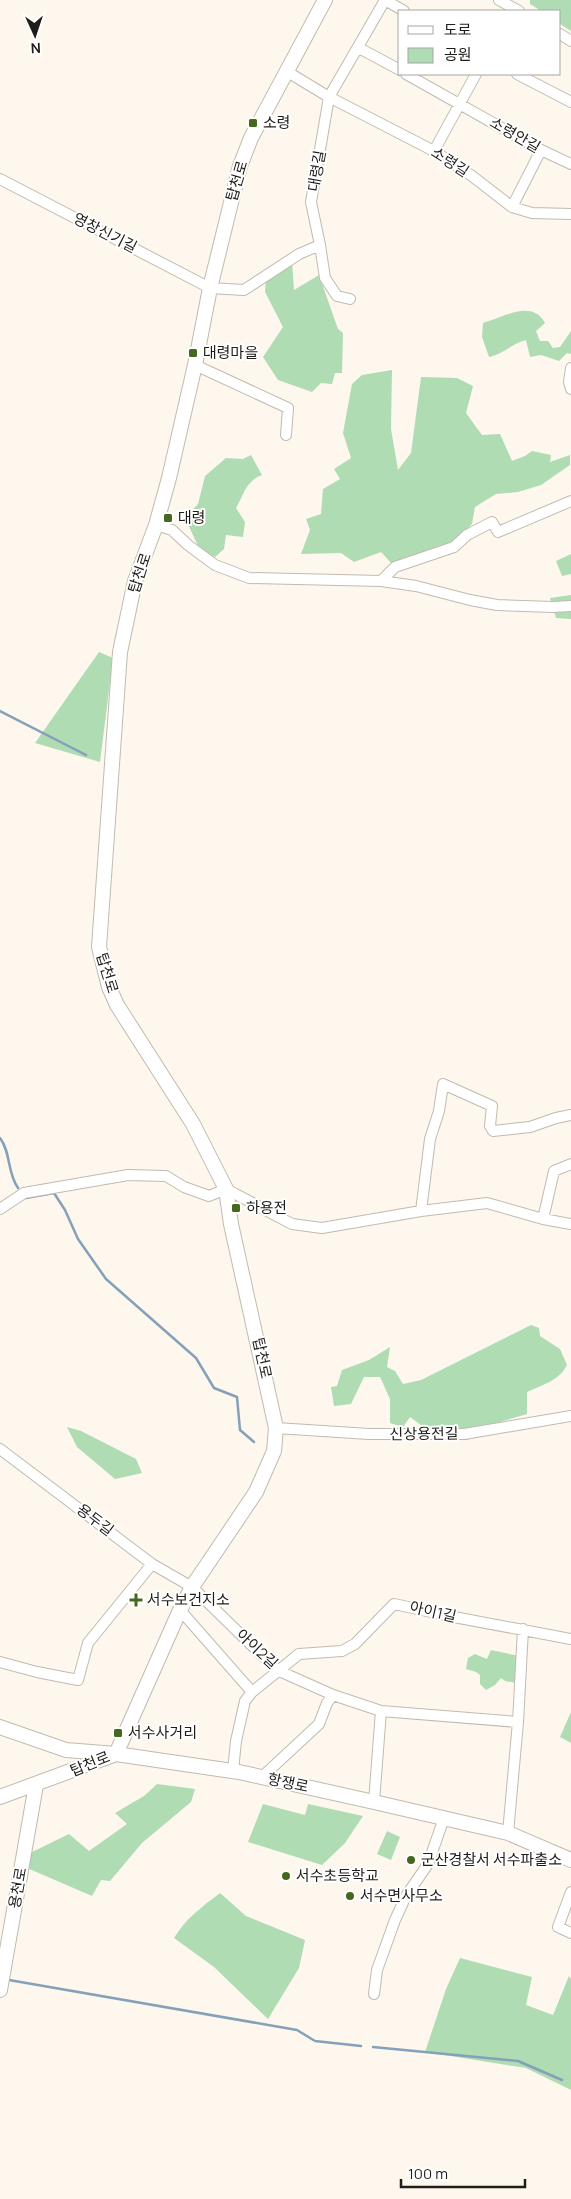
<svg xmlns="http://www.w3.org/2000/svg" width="571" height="2199" viewBox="0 0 571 2199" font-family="Manrope,'Noto Sans KR',sans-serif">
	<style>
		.green { fill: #afdcb3 }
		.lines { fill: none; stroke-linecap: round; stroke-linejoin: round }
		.stream { stroke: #84a1b9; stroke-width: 2.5 }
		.street-casing { stroke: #c1bab2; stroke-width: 12 }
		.secondary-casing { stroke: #c1bab2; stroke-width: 16 }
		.street { stroke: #fff; stroke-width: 10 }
		.secondary { stroke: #fff; stroke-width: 14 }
		.poi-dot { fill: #45681f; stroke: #fff; stroke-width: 2 }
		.labels { text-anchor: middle; stroke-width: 4; stroke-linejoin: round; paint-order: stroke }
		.poi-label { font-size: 15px; fill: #1f1d1a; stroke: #fff; text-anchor: start }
		.street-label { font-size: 15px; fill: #1f1d1a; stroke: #fff }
	</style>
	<rect width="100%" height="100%" fill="#fef7ee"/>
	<path class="green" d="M530 0H571V31L560 24V11H541L530 4Z
		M292 262 294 290 319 275 338 329 343 333 342 373H335L332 384 321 383 312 392 278 380 263 357 283 327 265 292 266 279Z
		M571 307V354L567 353 559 361 541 355 530 357 526 340C511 344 504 354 489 357L482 337 483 323C504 317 532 299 545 323L536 331 540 341H548L553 348 560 347 571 331Z
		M392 370 391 429 398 470 411 453 421 377 457 378 473 386 466 413 482 435 500 434 512 461 525 456 532 451 551 455 550 462 570 455V465L541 485 518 492 496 494 475 507 472 524 452 545 392 564 381 552 354 562 341 553 301 554 310 530 306 519 321 514 323 489 340 479 334 469 351 458 343 433 352 384 362 375Z
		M251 455 262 475C246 481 244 494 236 508L245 522 243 537 226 535 224 549 215 557 199 548 185 518 198 504 205 476 226 458 243 459Z
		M571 554V574L562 576 556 561Z
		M571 595V619L556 618 550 598Z
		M99 652 113 658 100 762 35 743Z
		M531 1325 539 1328 540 1336 560 1349 567 1365C559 1381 542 1385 527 1392V1414L486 1426 468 1440 439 1438 410 1417 403 1427 390 1423V1399L380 1377H364L351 1404 334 1406 331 1387 337 1386 342 1370 369 1360 390 1347 387 1367 395 1371 403 1384 421 1380Z
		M67 1427 81 1431 136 1459 142 1473 115 1479 77 1447Z
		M491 1650 519 1656 516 1683 505 1681 501 1678 495 1685 486 1690 480 1684V1675L476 1672 466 1669 468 1658 475 1654 487 1659Z
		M571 1712V1743L560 1737Z
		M157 1784 195 1789 191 1802 142 1843 110 1881 101 1880 92 1896 27 1868 28 1854 69 1834 89 1851 127 1824 115 1813 144 1796Z
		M263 1804 305 1815 308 1804 363 1816 345 1843 322 1865 248 1842Z
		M387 1831 400 1837 391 1860 377 1854Z
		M220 1893 246 1916 305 1940 299 1968 268 2019 214 1967 174 1938C185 1919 203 1906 220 1893Z
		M460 1958 532 1977 526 2005 553 2015 569 1976 571 1979V2090L526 2068 425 2052 446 1989Z"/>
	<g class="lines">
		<path class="stream" d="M0 711 86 755
			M0 1138C11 1152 7 1173 18 1188
			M26 1198 54 1193 65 1210 78 1239 106 1279 196 1358 214 1388 237 1397 240 1430 254 1442
			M9 1980 297 2030 315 2041 361 2046
			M373 2047 518 2061 562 2080"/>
		<defs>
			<path id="street" d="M385 0 404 11
				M499 0 519 11
				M560 34 571 41
				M359 48 400 70
				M286 71 329 97 434 151 472 176 512 207 532 213 571 214
				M406 74 541 150 571 164
				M517 74 571 102
				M434 151 476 74
				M0 179 210 288 244 290 299 254 320 245 311 202 329 97 385 0
				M512 207 541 150
				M320 245 325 278 337 296 350 299
				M195 365 288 408 286 435
				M571 368 569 382 571 389
				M156 525 172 530 188 545 215 565 249 578 381 581 416 586 470 600 497 605 553 607 571 606
				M381 581 395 567 454 547 467 535 492 522 498 532 571 501
				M0 1209 24 1193 128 1175 166 1176 184 1187 209 1196 226 1189 292 1224 322 1228 421 1211 487 1203 543 1219 571 1224
				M421 1211 430 1139 439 1111 443 1084 492 1106 490 1126 493 1131 530 1127 556 1118 571 1115
				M543 1219 554 1171 571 1164
				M276 1428 369 1434H464L571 1416
				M0 1449 152 1564 192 1587 277 1670 333 1695 381 1711 374 1802
				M180 1610 252 1692
				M0 1662 37 1672 78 1680 88 1643 152 1564
				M381 1711 518 1722
				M233 1771 236 1741 245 1701 252 1692 299 1654 342 1651 355 1644 394 1604 454 1617 571 1639
				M262 1777 319 1724 327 1703 333 1695
				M508 1833 518 1722 523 1629
				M571 1892 558 1927 571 1933
				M374 1994 377 1970 395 1920 406 1896 428 1864 444 1818"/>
			<path id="secondary" d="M0 1727 66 1750 116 1754 239 1772 374 1802 508 1833 571 1860
				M0 1797 116 1754 180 1610 192 1587 256 1492 274 1451 276 1428 231 1224 226 1189 193 1124 117 1005 109 987 99 947 120 652 135 581 156 525 169 478 195 365 210 288 240 166 251 138 325 0
				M0 1990 36 1785"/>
		</defs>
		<use href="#street" class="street-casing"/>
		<use href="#secondary" class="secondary-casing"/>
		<use href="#street" class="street"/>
		<use href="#secondary" class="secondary"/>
	</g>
	<g class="poi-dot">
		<rect x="248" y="118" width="10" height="10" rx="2.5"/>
		<rect x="188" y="348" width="10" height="10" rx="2.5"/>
		<rect x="163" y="513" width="10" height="10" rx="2.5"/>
		<rect x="231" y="1203" width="10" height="10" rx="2.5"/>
		<path d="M133.5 1592.5h5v5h5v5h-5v5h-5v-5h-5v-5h5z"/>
		<rect x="113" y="1728" width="10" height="10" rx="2.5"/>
		<circle cx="411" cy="1860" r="5"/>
		<circle cx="286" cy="1876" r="5"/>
		<circle cx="350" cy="1896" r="5"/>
	</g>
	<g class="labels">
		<g class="poi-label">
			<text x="263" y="128">소령</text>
			<text x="203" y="358">대령마을</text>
			<text x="178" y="523">대령</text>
			<text x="246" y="1213">하용전</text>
			<text x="147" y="1605">서수보건지소</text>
			<text x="128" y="1738">서수사거리</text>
			<text x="421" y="1865">군산경찰서 서수파출소</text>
			<text x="296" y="1881">서수초등학교</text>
			<text x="360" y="1901">서수면사무소</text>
		</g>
		<g class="street-label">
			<text transform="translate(515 135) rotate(30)" y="5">소령안길</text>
			<text transform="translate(450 162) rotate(33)" y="5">소령길</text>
			<text transform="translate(317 171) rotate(-80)" y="5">대령길</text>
			<text transform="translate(237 181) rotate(-74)" y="5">탑천로</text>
			<text transform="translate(105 233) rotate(27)" y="5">영창신기길</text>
			<text transform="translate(140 573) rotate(-72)" y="5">탑천로</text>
			<text transform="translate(107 973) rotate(73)" y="5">탑천로</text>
			<text transform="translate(262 1358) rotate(78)" y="5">탑천로</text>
			<text transform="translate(424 1434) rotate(-1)" y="5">신상용전길</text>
			<text transform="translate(95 1520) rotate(37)" y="5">용두길</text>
			<text transform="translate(433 1612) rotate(13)" y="5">아이1길</text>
			<text transform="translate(257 1649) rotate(43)" y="5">아이2길</text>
			<text transform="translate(90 1764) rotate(-22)" y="5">탑천로</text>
			<text transform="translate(288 1783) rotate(12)" y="5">항쟁로</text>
			<text transform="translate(18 1888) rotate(-80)" y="5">용천로</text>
		</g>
	</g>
	<rect x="398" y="10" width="162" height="65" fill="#ffffff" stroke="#a5a5a3"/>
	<rect x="408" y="26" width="25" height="8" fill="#ffffff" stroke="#a5a5a3"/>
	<text x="444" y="35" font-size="15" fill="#1f1d1a">도로</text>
	<rect x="408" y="48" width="25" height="15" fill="#afdcb3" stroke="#a5a5a3"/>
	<text x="444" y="60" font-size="15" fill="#1f1d1a">공원</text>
	<g transform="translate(35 35) rotate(177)" stroke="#ffffff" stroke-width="4" paint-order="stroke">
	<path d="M0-4L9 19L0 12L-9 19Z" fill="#1f1d1a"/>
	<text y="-8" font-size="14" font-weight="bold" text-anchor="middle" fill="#1f1d1a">N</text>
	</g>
	<path d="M401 2179v8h124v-8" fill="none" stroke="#1f1d1a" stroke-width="2.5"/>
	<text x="408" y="2179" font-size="15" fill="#1f1d1a" stroke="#ffffff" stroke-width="4" paint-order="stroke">100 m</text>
</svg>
